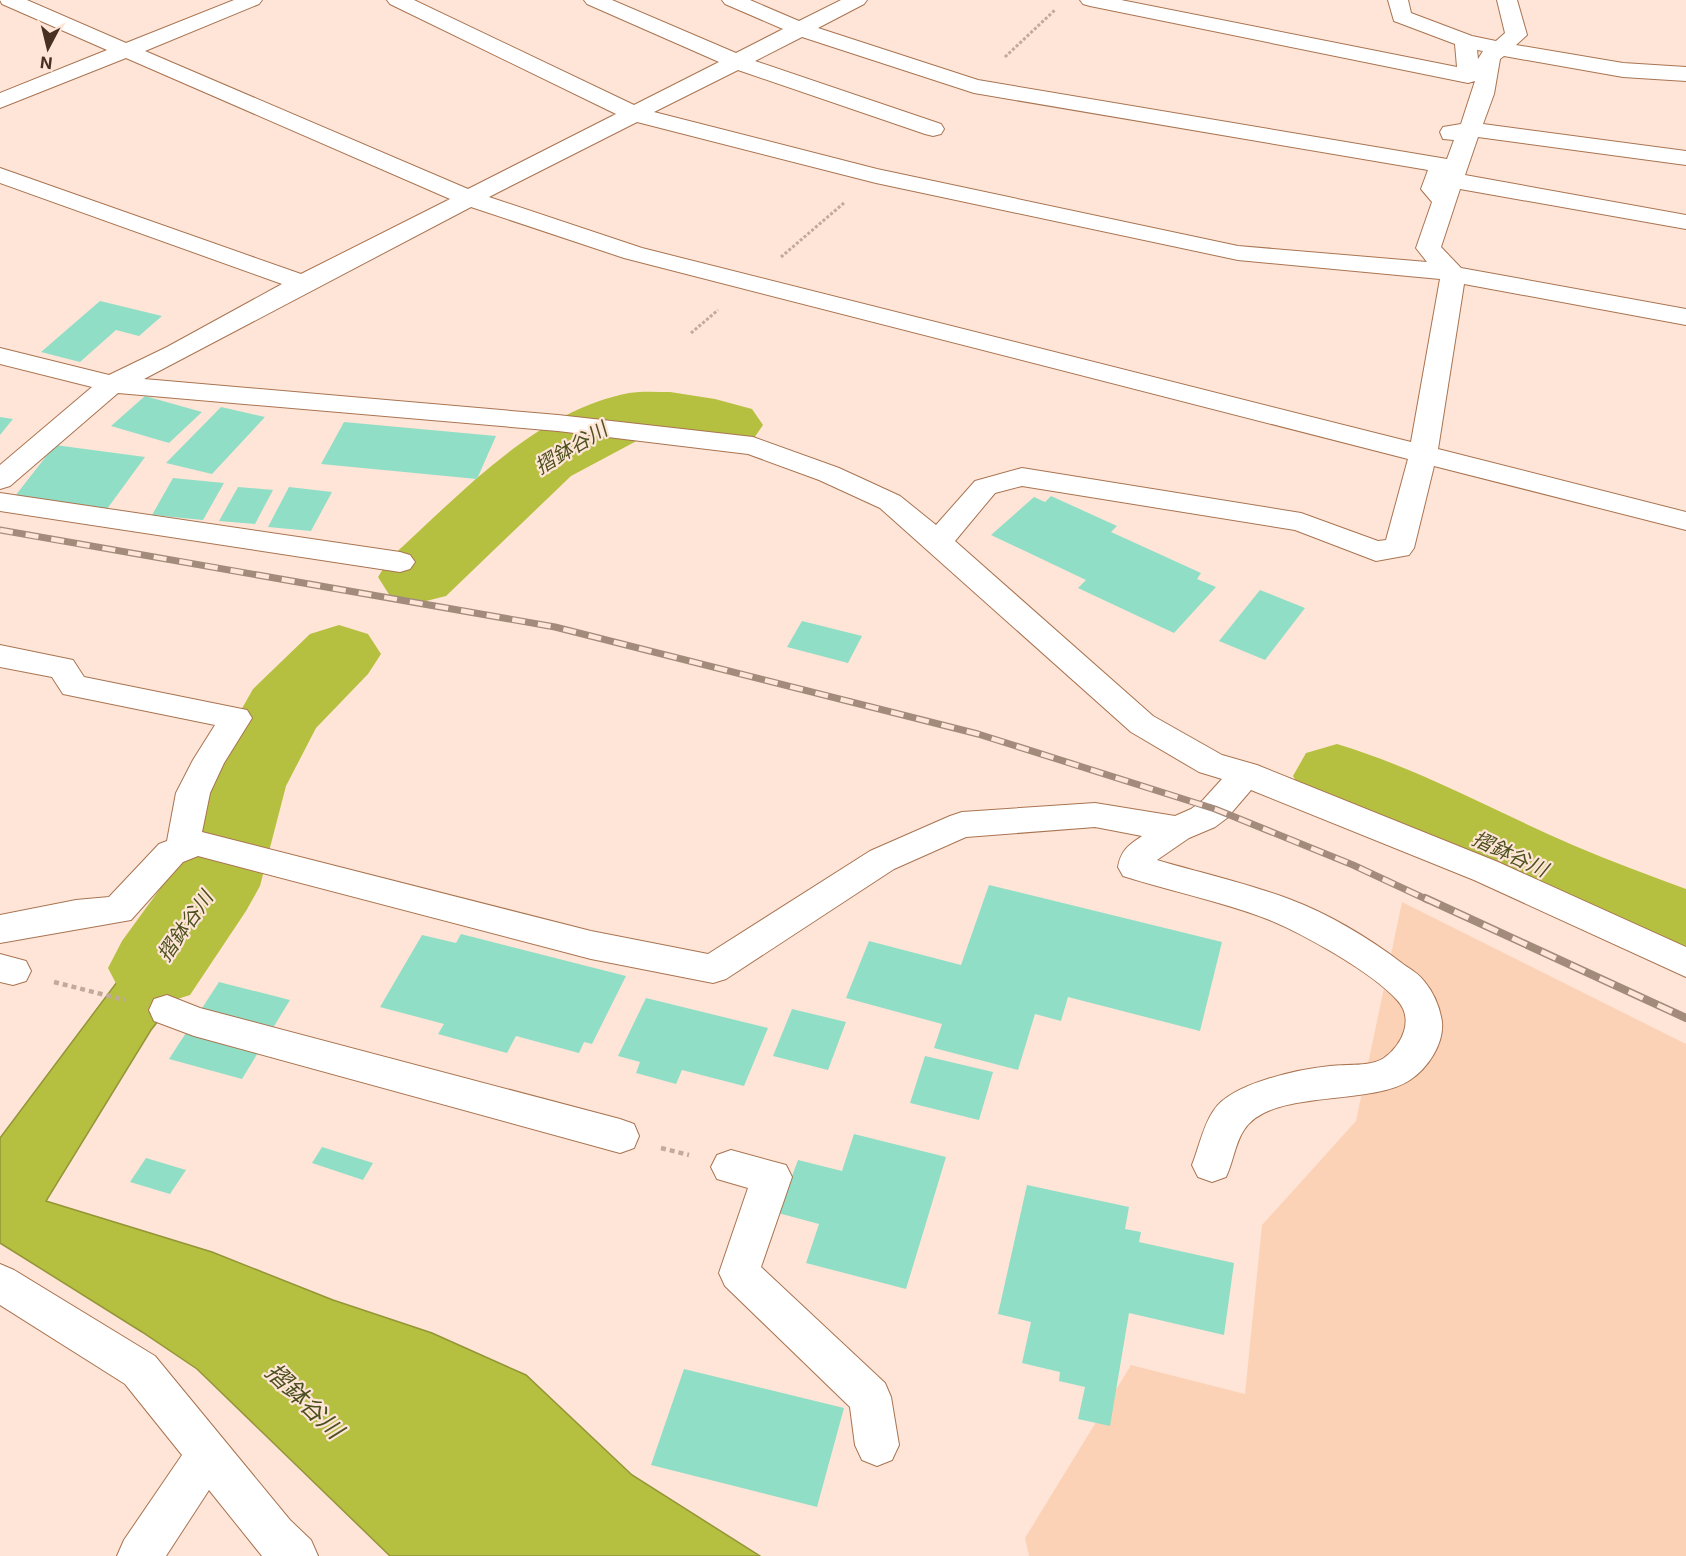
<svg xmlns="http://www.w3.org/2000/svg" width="1686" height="1556" viewBox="0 0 1686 1556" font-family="Inter,'Noto Sans JP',sans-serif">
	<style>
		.green { fill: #fcd2b7 }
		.water { fill: #b5c040; stroke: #949537; stroke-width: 1.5 }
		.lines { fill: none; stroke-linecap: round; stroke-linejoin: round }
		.river { fill: #b5c040; fill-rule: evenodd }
		.building { fill: #91dec7 }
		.minor-casing { stroke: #a97451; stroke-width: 2 }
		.path-far1 { stroke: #c2aa9b; stroke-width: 3; stroke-dasharray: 3 2; stroke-linecap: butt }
		.path { stroke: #c2aa9b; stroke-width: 4.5; stroke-dasharray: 5 4; stroke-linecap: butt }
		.minor { fill: #fff; fill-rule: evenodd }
		.rail-far1-casing { stroke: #a38b7c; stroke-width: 7 }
		.rail-casing { stroke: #a38b7c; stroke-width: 8 }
		.rail-far1 { stroke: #fee5d7; stroke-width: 4.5; stroke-dasharray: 13; stroke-linecap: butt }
		.rail { stroke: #fee5d7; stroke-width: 5; stroke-dasharray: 16; stroke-linecap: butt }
		.labels { text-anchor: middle; stroke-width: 4.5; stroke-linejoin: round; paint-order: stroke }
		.water-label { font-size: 20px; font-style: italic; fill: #4c511f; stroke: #fee5d7 }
		.near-water-label { font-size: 24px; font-style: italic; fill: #4c511f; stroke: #fee5d7 }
	</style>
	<rect width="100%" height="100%" fill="#fee5d7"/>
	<path class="green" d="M1402 902 1686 1044V1556H1029L1025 1538 1131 1365 1245 1394 1262 1225 1356 1121Z"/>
	<path class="water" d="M207 862 253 874 167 1010 151 1030 46 1201 212 1252 333 1300 432 1333 526 1375 632 1475 760 1556H390L197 1369 142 1332 0 1243V1138Z"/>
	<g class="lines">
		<path class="river" d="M670 392 715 399 752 409 763 425 752 441 726 447 670 436 644 437 571 476 446 596 418 603 390 596 378 577 390 558C459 496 533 412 629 393 642 391 657 392 670 392Z
			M339 625 368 634 381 654 368 674 316 728 286 786 260 886 246 911 190 995 156 1006 122 995 108 968 122 941 170 875 198 786 253 689 310 634Z
			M1337 744C1420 769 1496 812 1575 846 1612 862 1649 875 1686 889V965L1652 954 1510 896 1377 829 1306 799 1293 776 1306 753Z"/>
	</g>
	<path class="building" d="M100 301 162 316 139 336 116 330 80 362 41 352Z
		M145 396 202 412 169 443 111 426Z
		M221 407 265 417 212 474 166 463Z
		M0 417 13 419 0 435Z
		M344 422 496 436 477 479 321 464Z
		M55 445 145 457 107 509 15 496Z
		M173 478 224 483 203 520 152 515Z
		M238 487 273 490 255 524 219 521Z
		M289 487 332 492 311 531 268 527Z
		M1051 496 1117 526 1111 532 1201 573 1197 579 1216 587 1174 633 1078 588 1086 580 991 535 1034 497 1045 502Z
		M1260 590 1305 608 1265 660 1219 641Z
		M802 621 862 636 848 663 787 647Z
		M989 885 1222 942 1200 1031 1068 997 1061 1021 1035 1014 1018 1070 934 1048 942 1024 846 998 869 941 961 965Z
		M461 934 626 976 592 1044 584 1042 579 1053 516 1036 507 1053 438 1034 444 1024 380 1007 422 935 456 943Z
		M219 982 290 1000 242 1079 169 1059Z
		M646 998 768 1028 744 1086 682 1070 676 1084 636 1073 640 1062 618 1056Z
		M792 1009 846 1022 828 1070 773 1056Z
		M925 1056 993 1072 979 1120 910 1103Z
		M854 1134 946 1157 906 1289 806 1263 819 1224 778 1213 798 1160 842 1171Z
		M322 1147 373 1163 363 1180 312 1163Z
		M146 1158 186 1170 170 1194 130 1182Z
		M1027 1185 1129 1207 1125 1229 1141 1232 1139 1242 1234 1263 1224 1335 1129 1313 1110 1426 1078 1419 1085 1387 1059 1381 1060 1372 1022 1363 1031 1322 998 1314Z
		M684 1369 844 1408 817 1507 651 1465Z"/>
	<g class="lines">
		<defs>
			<path id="minor" d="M0 0H27L126 43 234 0H262L259 4 145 51 468 189 616 114 390 4 387 0H414L634 105 719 62 587 4 584 0H612L736 53 783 29 725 4 722 0H750L799 21 841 0H867L864 4 818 28 978 80 1447 159 1454 140 1443 139 1440 132 1443 127 1461 124 1475 81 1468 83 1090 6 1083 4 1080 0H1121L1457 67 1455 44 1394 21 1388 0H1408L1411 13 1472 36 1496 41 1505 33 1497 0H1517L1527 35 1516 45 1623 63 1686 67V81L1623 77 1504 56 1500 59 1494 94 1483 124 1686 151V165L1478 137 1465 175 1686 215V229L1460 189 1441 247 1461 268 1686 309V325L1464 284 1438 449 1686 512V530L1434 466 1414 548 1409 555 1376 561 1295 530 1022 486 995 493 955 541 1153 716 1222 755 1257 765 1498 862 1686 947V977L1474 880 1251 790 1227 818 1215 827 1189 838 1157 860C1201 873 1246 883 1289 899 1329 914 1369 938 1403 964 1410 969 1419 974 1424 981 1434 993 1440 1008 1442 1022 1444 1044 1428 1068 1410 1080 1370 1107 1270 1088 1244 1130 1235 1143 1233 1163 1226 1177L1212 1182 1198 1177 1192 1165C1199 1148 1203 1125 1214 1110 1232 1083 1300 1069 1330 1066 1347 1064 1370 1067 1384 1058 1402 1045 1415 1019 1397 1000 1372 972 1302 933 1267 919 1220 901 1170 891 1123 876L1118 867C1121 850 1129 845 1142 836L1095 827 966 837 894 869 726 979 713 983 591 959 198 856 183 862 131 920 0 943V915L76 900 109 897 159 844 167 841 176 793 193 760 215 725 63 694 52 677 0 667V645L73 660 84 677 247 710 252 718 224 763 210 793 202 832 591 931 708 954 870 851 950 816 962 812 1095 803 1175 816 1191 809 1203 800 1222 779 1199 772 1131 732 880 508 819 480 748 454 558 431 118 393 10 486 0 489V465L92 387 0 364V348L109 375 167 347 282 284 0 183V168L301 274 450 199 126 58 0 108V93L107 50 2 4ZM802 37 974 93 1428 170 1421 189 1432 202 1416 248 1427 262 1238 246 877 169 654 112 738 70 925 134 933 136 941 134 944 129 941 124 755 61ZM1477 50 1483 51 1478 59ZM637 122 876 183 1238 260 1440 279 1411 442 642 248 489 197ZM471 207 624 258 1408 459 1386 540 1378 541 1301 513 1022 468 975 481 936 525 900 496 839 468 753 437 558 415 144 379Z
				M0 493 400 552 410 555 415 562 410 569 400 572 0 511Z
				M0 954 26 961 31 971 26 981 13 985 0 982Z
				M167 995 200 1008 620 1119 634 1124 639 1136 634 1148 620 1153 194 1036 154 1021 149 1010 154 999Z
				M731 1150 786 1165 792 1177 761 1267 885 1383 891 1397 899 1445 892 1460 877 1466 862 1460 855 1445 850 1407 725 1286 719 1273 748 1188 717 1179 711 1167 717 1155Z
				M0 1264 14 1270 155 1356 290 1520 311 1540 318 1556H262L209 1490 166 1556H117L124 1540 182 1455 125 1384 0 1305Z"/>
		</defs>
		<use href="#minor" class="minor-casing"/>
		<path class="path-far1" d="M1005 57 1056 9
			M781 257 844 203
			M691 333 718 310"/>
		<path class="path" d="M54 982 125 1000
			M661 1148 689 1155"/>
		<use href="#minor" class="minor"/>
		<defs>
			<path id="rail-far1" d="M0 530 555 627 978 734 1215 809 1353 865 1428 900"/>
			<path id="rail" d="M1425 898 1686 1018"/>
		</defs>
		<use href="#rail-far1" class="rail-far1-casing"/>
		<use href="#rail" class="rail-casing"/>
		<use href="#rail-far1" class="rail-far1"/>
		<use href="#rail" class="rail"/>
	</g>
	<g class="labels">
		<g class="water-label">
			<text transform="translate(571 448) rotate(-31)" y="7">摺鉢谷川</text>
			<text transform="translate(1510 854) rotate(25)" y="7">摺鉢谷川</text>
			<text transform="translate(185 926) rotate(-55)" y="7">摺鉢谷川</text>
		</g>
		<g class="near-water-label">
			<text transform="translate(304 1401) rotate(44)" y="8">摺鉢谷川</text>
		</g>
	</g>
	<g transform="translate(48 48) rotate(187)" stroke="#fee5d7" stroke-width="4.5" paint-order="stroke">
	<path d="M0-4.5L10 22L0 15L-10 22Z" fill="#473021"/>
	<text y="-9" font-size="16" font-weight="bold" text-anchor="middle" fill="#473021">N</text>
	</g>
</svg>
